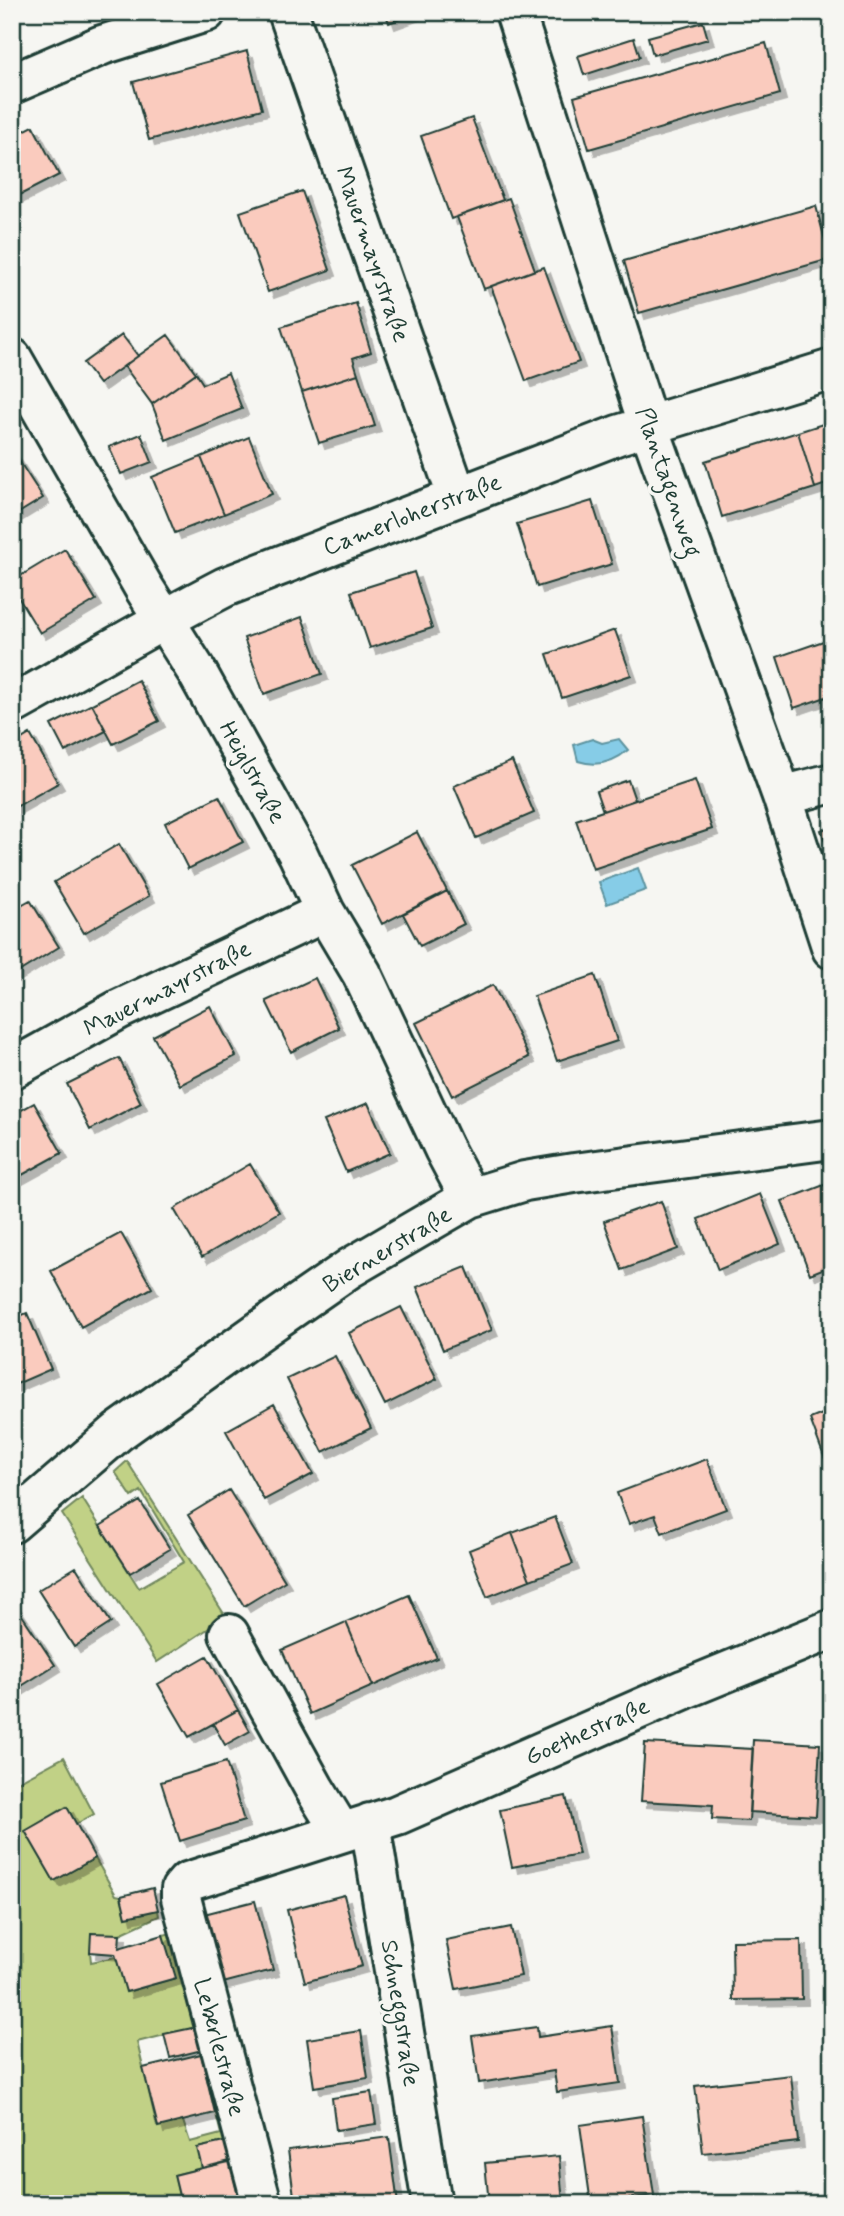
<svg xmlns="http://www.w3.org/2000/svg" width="844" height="2216" viewBox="0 0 844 2216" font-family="Mynerve,sans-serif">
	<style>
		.green { fill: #c1d186; stroke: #70875d; stroke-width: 2 }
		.water { fill: #86cce7; stroke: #5d939f; stroke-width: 2 }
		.building { fill: #facbbe; stroke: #1f3d34; stroke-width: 2; filter: url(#shadow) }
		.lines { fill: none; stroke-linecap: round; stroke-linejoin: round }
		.minor-casing { stroke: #1f3d34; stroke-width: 44 }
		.minor { stroke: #f6f6f2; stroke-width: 38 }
		.labels { text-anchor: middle; stroke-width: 7; stroke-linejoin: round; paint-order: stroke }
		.street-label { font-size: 24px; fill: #1f3d34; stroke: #f6f6f2 }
	</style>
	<defs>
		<filter id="shadow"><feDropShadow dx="6" dy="6" stdDeviation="0" flood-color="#0004"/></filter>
	</defs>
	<rect width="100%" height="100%" fill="#f6f6f2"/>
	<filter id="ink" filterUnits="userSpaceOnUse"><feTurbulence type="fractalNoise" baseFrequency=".0143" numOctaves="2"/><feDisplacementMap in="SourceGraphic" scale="14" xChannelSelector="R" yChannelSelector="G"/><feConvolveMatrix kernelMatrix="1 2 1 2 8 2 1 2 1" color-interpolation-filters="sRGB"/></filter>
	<g filter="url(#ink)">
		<path class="green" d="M127 1461 226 1617 157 1662 62 1514 82 1498 139 1588 184 1562 141 1491 132 1497 115 1472Z
			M64 1757 94 1814 76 1824 66 1807 26 1831 54 1881 95 1858 116 1895 121 1896 126 1917 158 1910 159 1916 120 1934 90 1952 91 1962 116 1957 127 1992 175 1978 163 1935 177 1932 197 2027 137 2042 157 2126 183 2121 190 2142 221 2134 201 2054 212 2052 233 2140 198 2148 202 2168 174 2175 181 2204H12V1785Z"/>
		<path class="water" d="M592 739 602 743 619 739 628 750C613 763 597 767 578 761L574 745Z
			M638 868 646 890 607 904 599 882Z"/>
		<path class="building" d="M385 12H419L389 23Z
			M703 22 708 39 653 55 648 37Z
			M634 38 640 57 584 75 578 56Z
			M766 43 780 94 589 149 574 97Z
			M247 51 262 109 149 140 133 82Z
			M472 118 503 200 451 219 421 136Z
			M33 126 59 175 12 199V137Z
			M302 191 330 270 268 292 240 212Z
			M509 198 535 270 484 289 457 217Z
			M816 206 830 259 639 313 624 261Z
			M544 267 579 362 526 381 491 286Z
			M356 303 371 352 353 358 358 374 302 392 281 327Z
			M122 335 138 356 99 384 83 363Z
			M168 335 196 373 152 404 124 366Z
			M196 373 203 384 228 373 242 409 166 440 152 404Z
			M358 374 375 426 319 443 302 392Z
			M832 421V482L815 488 798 432Z
			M798 432 815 488 722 517 705 461Z
			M141 434 152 462 121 474 109 447Z
			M249 437 272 494 224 514 201 457Z
			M12 450 43 498 12 517Z
			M201 457 224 514 175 533 152 477Z
			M592 501 612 564 537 587 517 524Z
			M65 549 96 600 40 633 12 587V581Z
			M414 572 432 628 370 648 351 592Z
			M302 617 322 674 264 694 244 638Z
			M615 630 631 675 562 698 547 654Z
			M832 638V695L794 708 777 657Z
			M138 680 159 721 113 744 92 704Z
			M92 704 106 731 65 752 51 725Z
			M30 734 58 783 12 809V745Z
			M512 761 534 813 476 838 454 786Z
			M628 780 635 800 603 811 596 791Z
			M695 780 712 829 593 869 576 820Z
			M219 796 243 842 188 869 165 823Z
			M832 826V861L821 830Z
			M417 832 447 891 382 924 352 865Z
			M119 844 149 896 84 933 54 882Z
			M447 891 464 924 420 946 403 914Z
			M30 900 59 947 12 976V910Z
			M595 975 617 1041 557 1061 534 996Z
			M315 978 339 1028 291 1052 266 1001Z
			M493 985 529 1057 452 1096 416 1023Z
			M210 1006 236 1056 180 1085 153 1036Z
			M119 1058 141 1103 90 1130 67 1084Z
			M34 1103 62 1153 13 1180 12 1115Z
			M368 1103 390 1153 346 1172 324 1121Z
			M250 1164 279 1212 202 1257 174 1209Z
			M832 1182V1265L810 1274 782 1201Z
			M760 1194 780 1244 718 1270 698 1219Z
			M661 1201 678 1249 622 1270 604 1221Z
			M121 1233 152 1288 81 1327 51 1271Z
			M466 1267 492 1330 443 1350 417 1287Z
			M401 1307 437 1379 385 1405 349 1333Z
			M27 1313 51 1369 12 1386V1319Z
			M335 1356 371 1428 323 1452 287 1379Z
			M274 1404 313 1474 264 1500 226 1431Z
			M832 1410V1478L810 1419Z
			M707 1459 726 1509 662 1533 655 1515 629 1524 617 1493Z
			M229 1490 285 1581 244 1606 188 1515Z
			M140 1501 170 1549 130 1573 100 1526Z
			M555 1517 573 1564 530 1580 512 1533Z
			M512 1533 530 1580 487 1597 469 1550Z
			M76 1567 111 1623 74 1647 38 1590Z
			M409 1595 437 1658 373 1686 346 1622Z
			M12 1600 55 1665 12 1692Z
			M346 1622 373 1686 310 1714 282 1650Z
			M207 1656 238 1710 189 1737 158 1684Z
			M238 1710 250 1731 225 1745 213 1724Z
			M753 1740 820 1744 816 1816 749 1812Z
			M645 1743 753 1749 749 1821 712 1819 713 1805 641 1801Z
			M226 1762 244 1821 180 1841 161 1782Z
			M566 1796 579 1854 512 1867 500 1810Z
			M67 1807 95 1858 54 1881 25 1831Z
			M153 1888 158 1910 126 1917 121 1896Z
			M344 1895 362 1966 305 1982 287 1910Z
			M255 1901 273 1970 223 1983 204 1914Z
			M511 1927 521 1976 456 1989 446 1940Z
			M91 1933 120 1934 119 1948 163 1935 176 1978 126 1992 115 1954 90 1952Z
			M801 1940 802 1999 733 2000 732 1941Z
			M612 2026 620 2083 557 2092 554 2071 479 2083 472 2036 537 2027 538 2037Z
			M197 2027 202 2050 170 2058 164 2034Z
			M361 2031 368 2078 314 2087 307 2039Z
			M201 2054 215 2113 158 2127 143 2068Z
			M791 2075 798 2142 703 2153 695 2086Z
			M371 2092 376 2124 336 2130 332 2098Z
			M642 2116 654 2195 591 2204 580 2125Z
			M389 2137 398 2204H295L288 2150Z
			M233 2140 238 2160 202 2168 197 2148Z
			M559 2156 563 2204H489L485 2163Z
			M230 2161 240 2204H181L174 2175Z"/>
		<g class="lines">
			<defs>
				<path id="minor" d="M288 12 457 496
					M515 12 649 427 782 796 832 949
					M12 84 102 45 206 12
					M12 358 144 588 197 672 298 854 325 912 362 974 444 1149 470 1198
					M12 705C83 666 153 624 225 587L618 435 832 369
					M782 796 832 783
					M12 1069 120 1009 325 912
					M12 1523 118 1432 265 1327 350 1268 470 1198 525 1181 574 1173 832 1139
					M229 1634 314 1788 341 1832
					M370 1823 432 2204
					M262 2204 181 1898V1889L187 1882 397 1815 685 1689 832 1629"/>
			</defs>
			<use href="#minor" class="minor-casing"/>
			<use href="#minor" class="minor"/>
		</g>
	</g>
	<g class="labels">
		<g class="street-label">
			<text transform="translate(373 254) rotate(71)" y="8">Mauermayrstraße</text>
			<text transform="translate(669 482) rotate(71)" y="8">Plantagenweg</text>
			<text transform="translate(412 514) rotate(-21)" y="8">Camerloherstraße</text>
			<text transform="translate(253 772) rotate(61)" y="8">Heiglstraße</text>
			<text transform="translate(167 988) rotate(-27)" y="8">Mauermayrstraße</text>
			<text transform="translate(387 1249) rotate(-31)" y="8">Biernerstraße</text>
			<text transform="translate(587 1731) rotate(-24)" y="8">Goethestraße</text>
			<text transform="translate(401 2013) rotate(81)" y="8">Schneggstraße</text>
			<text transform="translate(220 2047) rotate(75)" y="8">Leberlestraße</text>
		</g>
	</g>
	<rect width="844" height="2216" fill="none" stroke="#f6f6f2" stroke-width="42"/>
	<rect x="21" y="21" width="802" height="2174" fill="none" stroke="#1f3d34" stroke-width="2.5" filter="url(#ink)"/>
</svg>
